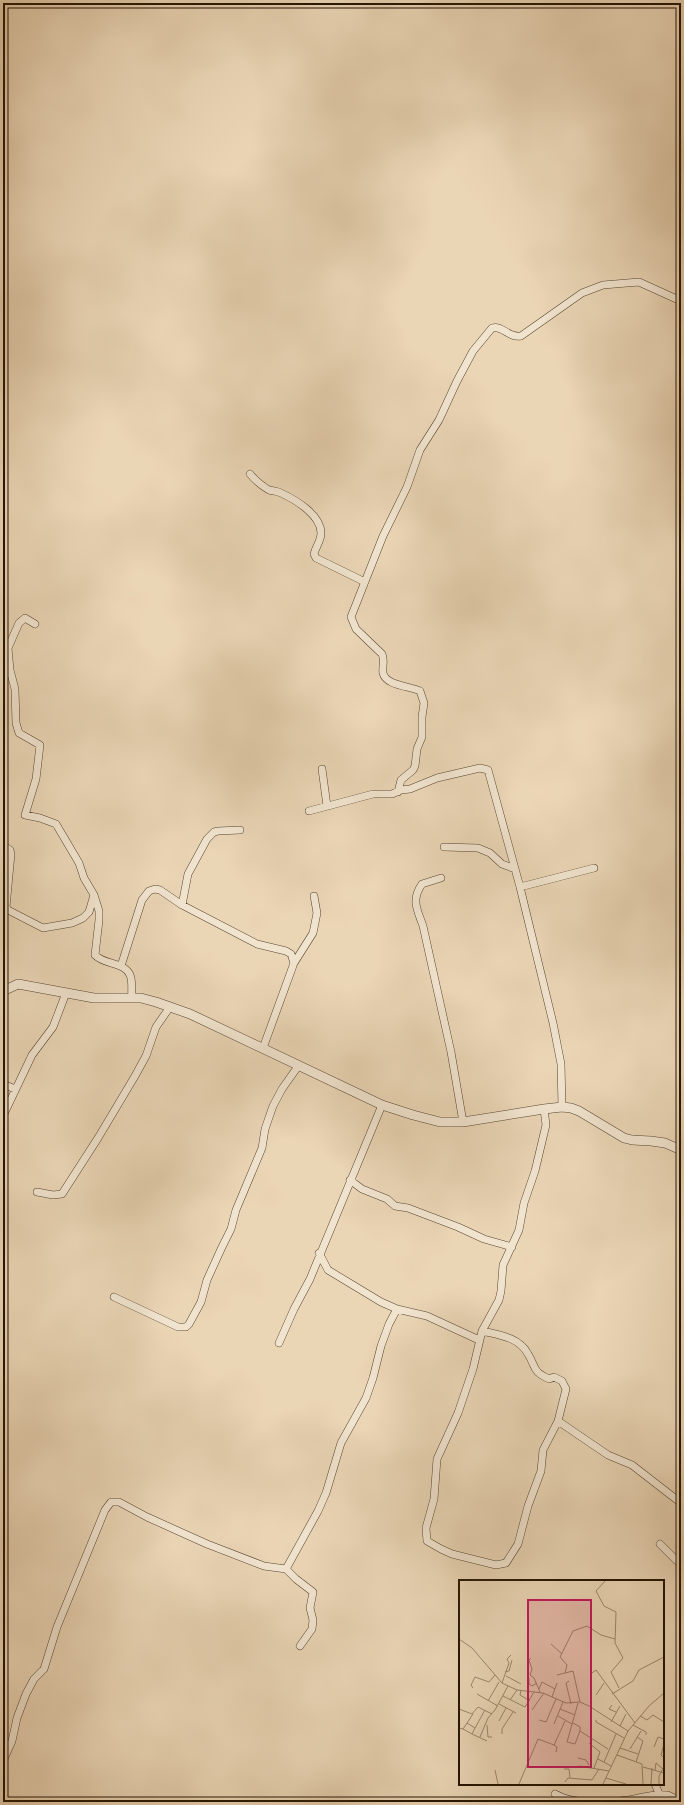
<svg xmlns="http://www.w3.org/2000/svg" width="684" height="1805" viewBox="0 0 684 1805" font-family="'Libre Caslon Text',serif">
	<style>
		.lines { fill: none; stroke-linecap: round; stroke-linejoin: round }
		.minor-casing { stroke: #56442f; stroke-width: 8 }
		.tertiary-casing { stroke: #56442f; stroke-width: 10 }
		.minor { stroke: #f1e4cf; stroke-width: 7 }
		.tertiary { stroke: #f1e4cf; stroke-width: 9 }
		.inset-road { fill: none; stroke: #9b886d; stroke-width: 1 }
		.view { fill: #c2185b; fill-opacity: 0.15; stroke: #c2185b; stroke-width: 2 }
		.inset-edge { fill: none; stroke: #241402; stroke-width: 2 }
	</style>
	<rect width="100%" height="100%" fill="#ead5b5"/>
	<filter id="stains"><feTurbulence type="fractalNoise" baseFrequency=".005" numOctaves="4"/><feColorMatrix values="0 0 0 0 .2 0 0 0 0 .09 0 0 0 0 .02 0 0 0 .5 -.17"/></filter>
	<radialGradient id="worn" r=".72"><stop offset=".6" stop-color="#630" stop-opacity="0"/><stop offset="1" stop-color="#630" stop-opacity=".3"/></radialGradient>
	<g class="lines">
		<defs>
			<path id="minor" d="M250 474C255 480 262 486 269 490 273 491 277 491 281 493 296 500 321 515 321 533 321 541 316 546 314 554L316 558 365 582
				M35 624 25 618 19 623 8 648 10 670 15 689 16 723 19 733 40 745 36 779 25 815 40 818 56 824 79 863 84 878 94 895 99 911V920L95 955C104 965 125 962 130 975 133 981 131 991 132 998
				M322 769 327 806
				M398 792 401 780 413 770 415 766 417 749 422 737V717L424 703 420 691C410 686 386 686 383 673 382 666 385 660 382 654L356 629 351 617 383 536 407 487 420 450 439 420 457 381 473 351 492 328C503 325 508 338 521 336L582 293 603 285 639 282 681 301
				M309 811 373 794H392L401 790 410 789 437 778 480 768 488 770 520 887 553 1023 561 1064 562 1107
				M4 846 10 850 11 854 6 907 8 910 43 928 72 923 83 918 89 912 94 895
				M444 847 478 848 490 853 502 864 515 869
				M441 878 422 884C411 900 417 909 423 926L451 1052 463 1122
				M520 887 594 868
				M182 905 188 874 207 839 214 832 218 831 240 830
				M121 966 142 900 149 891 155 889 160 890 182 905 257 944 286 951 291 954 294 963
				M263 1048 294 963 313 933 317 913 314 896
				M3 1084 15 1089
				M3 1116 32 1055 53 1027 66 993
				M350 1180 362 1189 387 1199 395 1206 408 1208 458 1227 484 1239 512 1247
				M37 1192 53 1195 62 1194 98 1138 135 1076 146 1056 156 1027 170 1007
				M319 1253 328 1270 381 1302 397 1309 427 1316 479 1340
				M114 1297 178 1327H186L189 1324 201 1302 207 1280 222 1247 231 1229 236 1210 262 1148 265 1129 273 1106 282 1089 299 1065
				M482 1331C499 1335 519 1337 528 1354 537 1369 532 1371 549 1379L554 1377 562 1381 566 1389 558 1421 543 1450 541 1471 528 1506 518 1544 506 1563 496 1565 452 1554 441 1549 427 1541 426 1528 434 1499 437 1459 458 1413 473 1369 482 1331 499 1300 501 1291 503 1265 519 1230 524 1203 535 1171 546 1125 544 1109
				M279 1343 294 1309 310 1279 382 1105
				M558 1421 608 1455 632 1465 681 1503
				M660 1544 681 1565
				M286 1569 318 1511 326 1493 341 1443 366 1398 373 1378 381 1346 389 1324 397 1309
				M3 1761 12 1741 17 1718 26 1694 34 1679 44 1669 57 1627 105 1510 111 1502H119L147 1517 207 1544 264 1566 286 1569 296 1579 313 1592 310 1608 313 1620 312 1629 300 1646
				M655 1784 660 1796
				M555 1794C574 1805 606 1803 628 1800 641 1798 654 1793 667 1795 672 1796 676 1800 681 1802"/>
			<path id="tertiary" d="M3 991 18 984 94 998H141L156 1002 190 1014 382 1105 413 1115 440 1122H463L544 1109 562 1107 571 1108 579 1111 624 1138 632 1140 651 1141 665 1143 681 1150"/>
		</defs>
		<use href="#minor" class="minor-casing"/>
		<use href="#tertiary" class="tertiary-casing"/>
		<use href="#minor" class="minor"/>
		<use href="#tertiary" class="tertiary"/>
	</g>
	<g transform="translate(459 1580)">
		<rect width="205" height="205" fill="#ead5b5"/>
		<path class="inset-road" d="M146 1 137 11 145 26 157 32 156 63 164 78 152 92 160 108M0 59 13 68 43 103 58 110 84 113 107 123 121 122 130 126 169 151M92 64 103 74M72 78 70 80 73 89 71 95 75 98 81 112M46 92 50 91 53 80M106 93 108 85 101 77 114 51 128 46 142 55 156 59M133 93 137 90 176 143M98 95 114 91 121 122M47 96 62 104M70 98V104L73 106 78 103M110 101 107 103 112 124M43 103 50 83 48 79 52 75M14 108 12 105 16 97 30 102 36 95M80 109 83 102 96 109M62 110 61 115 71 121M18 114 39 126M153 114 174 101 180 90 205 77M137 115 145 103M44 116 66 127 75 112M93 117 98 103M51 120 58 110M29 121 40 102M119 123 108 162 116 164 121 151M40 124 57 133M153 125 150 129 157 132M0 129 13 134 19 127 33 134M101 129 116 135M73 130 85 113M99 136 113 144M181 136 188 140 194 135 205 142M80 140 87 142 97 119M137 140V142L165 158M40 141 47 128M152 142 161 126M8 143 16 148 26 130M114 143 121 147V151L149 169M95 144 104 122M28 145 29 157H33M174 145 187 152V155M161 146 167 134M0 148 4 149 14 134M4 149 13 154 16 148M13 154 28 161M43 154V149L54 132M21 157 29 138 36 130 49 106M130 163 141 172 135 188M205 164 202 175 205 178M95 165 106 141M195 167 199 157 205 159M161 168 179 174M171 169 182 151M158 175 183 184 184 204M119 178 127 180 130 185M139 179 152 186M145 182 157 154M177 182 184 161 178 157M120 186 150 191M184 187 205 193M105 189H110L111 198M36 190 39 204M196 190 197 183 204 189M147 198 167 204M133 200 140 189M106 202 109 198 133 200M60 204 79 159 95 165 98 167 97 172M144 204 169 151 190 126 205 113M192 204 193 188M200 204V196L205 187"/>
		<path class="view" d="M69 20H132V187H69Z"/>
		<rect width="205" height="205" class="inset-edge"/>
	</g>
	<rect width="684" height="1805" fill="none" stroke="#ead5b5" stroke-width="16"/>
	<rect x="4" y="4" width="676" height="1797" fill="none" stroke="#241402" stroke-width="2"/>
	<rect x="8" y="8" width="668" height="1789" fill="none" stroke="#241402"/>
	<rect width="100%" height="100%" filter="url(#stains)"/>
	<rect width="100%" height="100%" fill="url(#worn)"/>
</svg>
